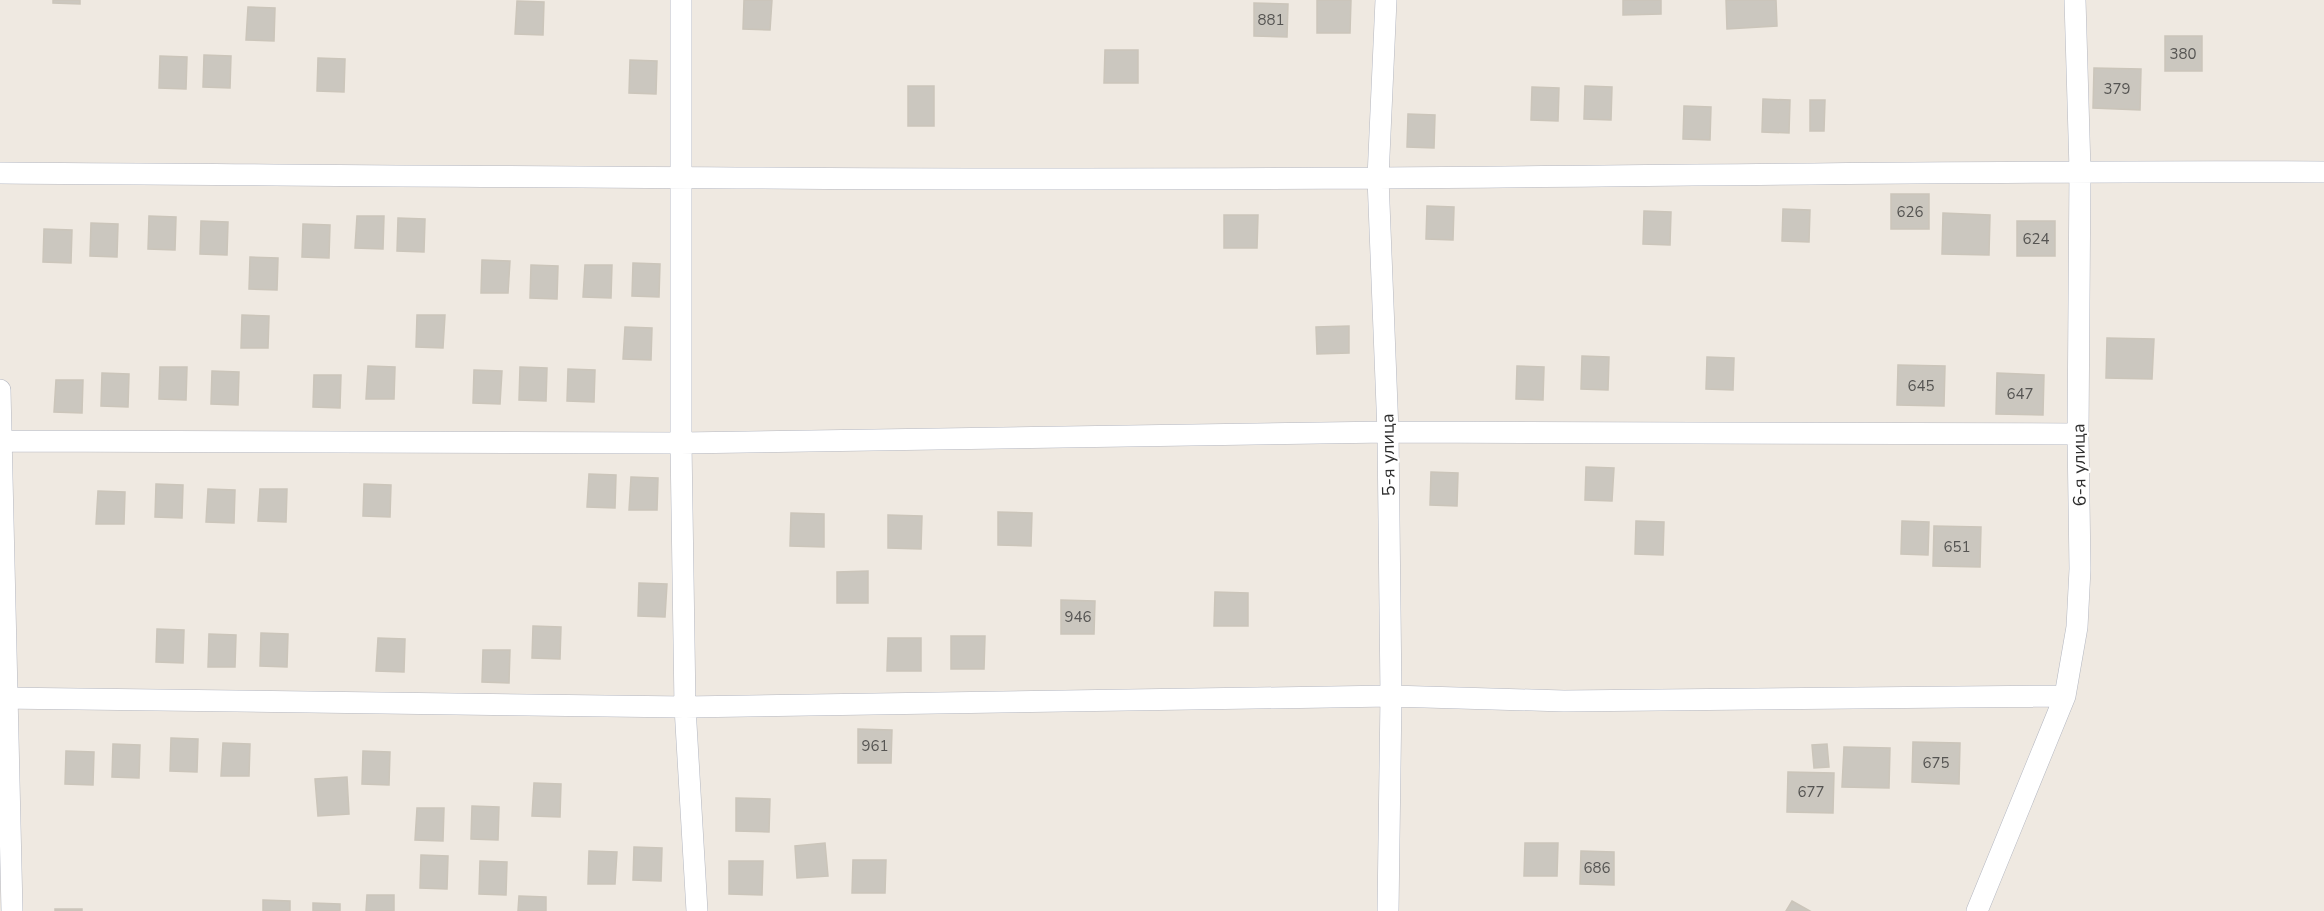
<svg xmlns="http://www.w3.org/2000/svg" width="2324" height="911" viewBox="0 0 2324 911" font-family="'Nunito Sans',sans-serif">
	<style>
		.building { fill: #cbc7bf; stroke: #cbc5ba; stroke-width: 1.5 }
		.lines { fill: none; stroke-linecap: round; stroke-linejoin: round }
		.street-casing { stroke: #b4b7c1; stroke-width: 22 }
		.street { stroke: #fff; stroke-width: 21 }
		.labels { text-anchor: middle; stroke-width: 4.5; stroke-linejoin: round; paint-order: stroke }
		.number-label { font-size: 15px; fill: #555452 }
		.street-label { font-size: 18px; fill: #2e2e2e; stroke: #fff }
	</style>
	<rect width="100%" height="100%" fill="#efe9e1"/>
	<path class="building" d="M53 0H80V4L53 3Z
		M744 0H772L770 30 743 29Z
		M1317 0H1351L1350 33H1317Z
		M1623 0H1661V14L1623 15Z
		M1726 0H1776L1777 26 1727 29Z
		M517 1 544 2 543 35 515 34Z
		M1254 3 1288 4 1287 37 1254 36Z
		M248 7 275 8 274 41 246 40Z
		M2165 36H2202V71H2165Z
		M1105 50H1138V83H1104Z
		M204 55 231 56 230 88 203 87Z
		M160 56 187 57 186 89 159 88Z
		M318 58 345 59 344 92 317 91Z
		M630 60 657 61 656 94 629 93Z
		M2094 68 2141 69 2140 110 2093 108Z
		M908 86H934V126H908Z
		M1585 86 1612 87 1611 120 1584 119Z
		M1532 87 1559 88 1558 121 1531 120Z
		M1763 99 1790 100 1789 133 1762 132Z
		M1810 100H1825L1824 131H1810Z
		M1684 106 1711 107 1710 140 1683 139Z
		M1408 114 1435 115 1434 148 1407 147Z
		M1891 194H1929V229H1891Z
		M1427 206 1454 207 1453 240 1426 239Z
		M1783 209 1810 210 1809 242 1782 241Z
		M1644 211 1671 212 1670 245 1643 244Z
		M1943 213 1990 215 1989 255 1942 254Z
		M1224 215H1258L1257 248H1224Z
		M149 216 176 217 175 250 148 249Z
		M357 216H384L383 249 355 248Z
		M398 218 425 219 424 252 397 251Z
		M201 221 228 222 227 255 200 254Z
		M2017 221H2055V256H2017Z
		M91 223 118 224 117 257 90 256Z
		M303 224 330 225 329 258 302 257Z
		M44 229 72 230 71 263 43 262Z
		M250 257 278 258 277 290 249 289Z
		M482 260 510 261 508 293H481Z
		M633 263 660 264 659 297 632 296Z
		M531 265 558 266 557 299 530 298Z
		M585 265H612L611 298 583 297Z
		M242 315 269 316 268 348H241Z
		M417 315H445L443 348 416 347Z
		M1349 326V353L1317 354 1316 327Z
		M625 327 652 328 651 360 623 359Z
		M2107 338 2154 339 2152 379 2106 378Z
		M1582 356 1609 357 1608 390 1581 389Z
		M1707 357 1734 358 1733 390 1706 389Z
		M1898 365 1945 366 1944 406 1897 405Z
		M368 366 395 367 394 399H366Z
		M1517 366 1544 367 1543 400 1516 399Z
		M160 367H187L186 400 159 399Z
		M520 367 547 368 546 401 519 400Z
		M568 369 595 370 594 402 567 401Z
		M474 370 502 371 500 404 473 403Z
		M212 371 239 372 238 405 211 404Z
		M102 373 129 374 128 407 101 406Z
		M1997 373 2044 375 2043 415 1996 414Z
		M314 375H341L340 408 313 407Z
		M56 380H83L82 413 54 412Z
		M1586 467 1614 468 1612 501 1585 500Z
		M1431 472 1458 473 1457 506 1430 505Z
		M589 474 616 475 615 508 587 507Z
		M631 477 658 478 657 510H629Z
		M156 484 183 485 182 518 155 517Z
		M364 484 391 485 390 517 363 516Z
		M208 489 235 490 234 523 206 522Z
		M260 489H287L286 522 258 521Z
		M98 491 125 492 124 524H96Z
		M998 512 1032 513 1031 546 998 545Z
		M791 513 824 514V547L790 546Z
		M888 515 922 516 921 549 888 548Z
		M1636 521 1664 522 1663 555 1635 554Z
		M1902 521 1929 522 1928 555 1901 554Z
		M1934 526 1981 527 1980 567 1933 566Z
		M868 571V603H837V572Z
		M639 583 667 584 665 617 638 616Z
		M1215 592 1248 593V626H1214Z
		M1061 600 1095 601 1094 634H1061Z
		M533 626 561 627 560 659 532 658Z
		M157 629 184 630 183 663 156 662Z
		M261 633 288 634 287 667 260 666Z
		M209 634 236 635 235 667H208Z
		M951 636H985L984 669H951Z
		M378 638 405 639 404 672 376 671Z
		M888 638H921V671H887Z
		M483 650H510L509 683 482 682Z
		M858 729 892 730 891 763H858Z
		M171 738 198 739 197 772 170 771Z
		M1913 742 1960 743 1959 784 1912 782Z
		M223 743 250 744 249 776H221Z
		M113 744 140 745 139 778 112 777Z
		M1827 744 1829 767 1814 768 1812 745Z
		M1844 747 1890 748 1889 788 1842 787Z
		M66 751 94 752 93 785 65 784Z
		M363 751 390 752 389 785 362 784Z
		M1788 772 1834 773 1833 813 1787 812Z
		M347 777 349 814 318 816 315 779Z
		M534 783 561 784 560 817 532 816Z
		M736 798 770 799 769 832 736 831Z
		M472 806 499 807 498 840 471 839Z
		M417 808H444L443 841 415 840Z
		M825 843 828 876 797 878 795 846Z
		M1525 843H1558L1557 876H1524Z
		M634 847 662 848 661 881 633 880Z
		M589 851 617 852 615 884H588Z
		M1581 851 1614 852V885L1580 884Z
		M421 855 448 856 447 889 420 888Z
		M853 860H886L885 893H852Z
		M480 861 507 862 506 895 479 894Z
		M729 861H763L762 895 729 894Z
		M367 895H394V911H366Z
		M519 896 546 897V911H518Z
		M263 900 290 901V911H263Z
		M1792 901 1810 911H1786Z
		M313 903 340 904V911H313Z
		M55 909H82V911H55Z"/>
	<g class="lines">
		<defs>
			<path id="street" d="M681 0V443L685 707 697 911
				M1386 0 1378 178 1388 432 1391 696 1388 911
				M0 173C459 176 919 181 1378 178 1693 176 2009 170 2324 172
				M0 390 12 911
				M0 441 681 443 1388 432 2078 434
				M0 698 685 707 1391 696 1564 701 2065 696
				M1977 911 2065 696 2077 627 2080 569 2078 434 2080 170 2075 0"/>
		</defs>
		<use href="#street" class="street-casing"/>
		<use href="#street" class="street"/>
	</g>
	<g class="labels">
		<g class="number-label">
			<text x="1271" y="25">881</text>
			<text x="2183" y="59">380</text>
			<text x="2117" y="94">379</text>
			<text x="1910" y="217">626</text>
			<text x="2036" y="244">624</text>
			<text x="1921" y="391">645</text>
			<text x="2020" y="399">647</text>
			<text x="1957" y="552">651</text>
			<text x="1078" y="622">946</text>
			<text x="875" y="751">961</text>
			<text x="1936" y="768">675</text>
			<text x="1811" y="797">677</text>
			<text x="1597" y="873">686</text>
		</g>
		<g class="street-label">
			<text transform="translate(1388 455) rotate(-91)" y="6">5-я улица</text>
			<text transform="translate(2079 465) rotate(-91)" y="6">6-я улица</text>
		</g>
	</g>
</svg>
